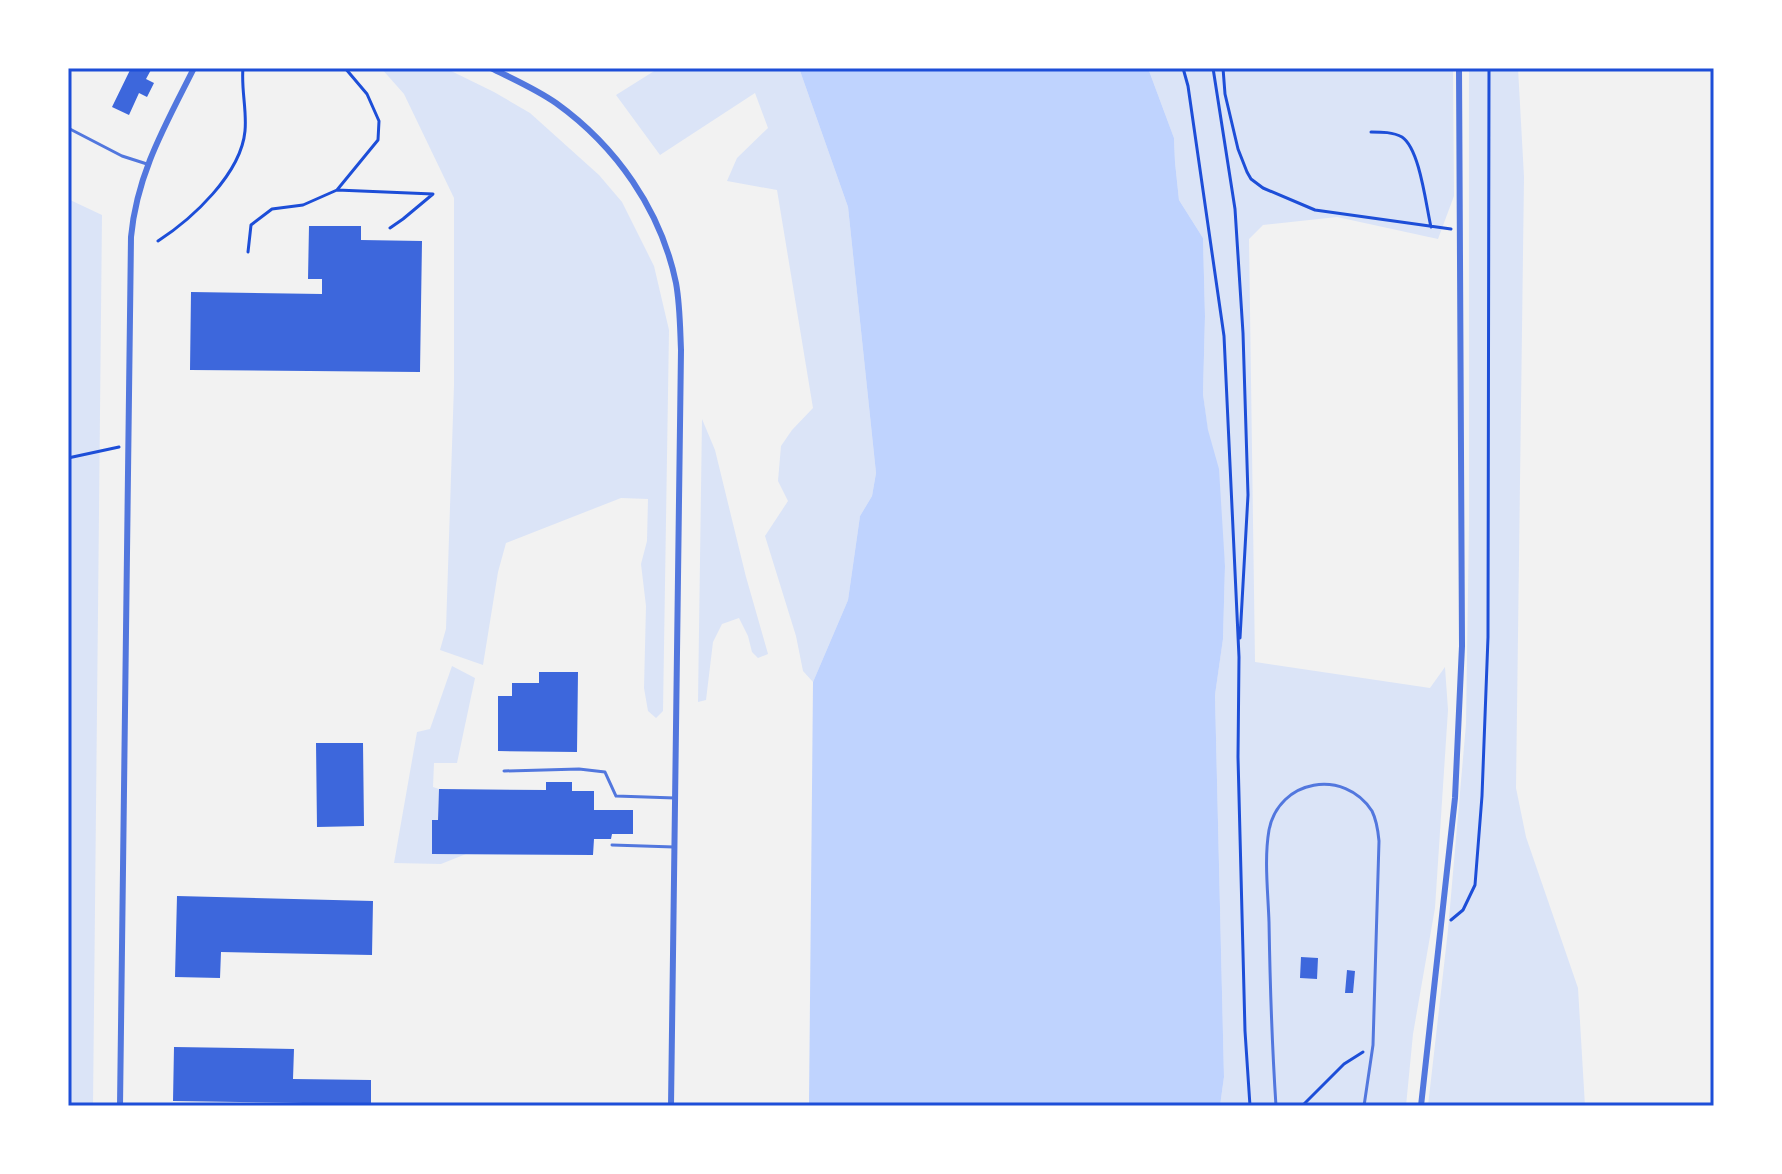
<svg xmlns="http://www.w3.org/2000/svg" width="1782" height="1174" viewBox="0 0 1782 1174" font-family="'Public Sans',sans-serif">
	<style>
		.green { fill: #dbe4f7 }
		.water { fill: #bfd3fe }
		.building { fill: #3d67dc }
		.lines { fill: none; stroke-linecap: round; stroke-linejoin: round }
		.path { stroke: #1d4ed8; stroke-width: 3 }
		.service { stroke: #5277de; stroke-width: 3 }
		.minor { stroke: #5277de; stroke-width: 6 }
		.neatline { fill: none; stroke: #1d4ed8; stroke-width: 3 }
	</style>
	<rect width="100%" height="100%" fill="#f2f2f2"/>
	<path class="green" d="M381 68H445L494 92 530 113 599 175 622 202 654 266 669 330 663 711 656 718 648 711 644 688 646 606 641 564 647 541 648 499 621 498 506 543 498 572 483 665 440 650 446 629 454 385V198L404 94Z
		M659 68H799L848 207 876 473 872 496 860 516 848 600 813 682 803 671 796 636 765 536 788 501 778 481 781 446 792 430 813 408 777 190 727 181 737 158 768 128 755 93 660 155 616 95Z
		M1148 68H1453L1454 196 1438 239 1337 217 1263 225 1249 239 1255 662 1430 688 1445 667 1448 710 1435 908 1413 1034 1406 1106H1220L1224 1077 1215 695 1223 639 1225 566 1203 394 1205 316 1203 238 1179 200 1175 162 1174 138Z
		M1469 68H1518L1524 177 1516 788 1526 837 1578 988 1585 1106H1428L1448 930 1466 724 1469 524Z
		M68 199 102 215 93 1106H68Z
		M702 419 715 450 746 577 768 654 758 658 752 652 748 636 739 618 722 624 713 642 706 700 698 702Z
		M452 666 475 678 457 763H434L433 787 439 789 438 820H432V853L466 854 441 864 394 863 417 732 430 729Z"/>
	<path class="water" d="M799 68H1148L1174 138 1175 162 1179 200 1203 238 1205 316 1203 394 1208 430 1219 469 1225 566 1223 639 1215 695 1224 1077 1220 1106H809L813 682 848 600 860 516 872 496 876 473 848 207Z"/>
	<path class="building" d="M131 68H152L146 79 154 83 147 97 139 93 129 115 112 107Z
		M309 226H361V240L422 241 420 372 190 370 191 292 322 294V279H308Z
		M539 672H578L577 752 498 751V696H512V683H539Z
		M316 743H363L364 826 317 827Z
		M546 782H572V791H594V810H633V834H612L611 839H594L593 855 432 854V820H438L439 789 546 790Z
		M177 896 373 901 372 955 221 952 220 978 175 977Z
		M1301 957 1318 958 1317 979 1300 978Z
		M1347 970 1355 971 1353 993H1345Z
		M174 1047 294 1049 293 1079 371 1080V1104L173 1101Z"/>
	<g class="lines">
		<path class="path" d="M1183 68 1188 86 1224 336 1239 657 1238 757 1245 1031 1250 1106
			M1213 68 1235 209 1243 333 1248 495 1240 638
			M1223 68 1225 94 1238 149 1247 172 1251 179 1263 188 1315 210 1451 229
			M1371 132C1382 132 1393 132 1402 137 1420 149 1426 206 1431 227
			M337 190 378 140 379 121 367 94 345 68
			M158 241C192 219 241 174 245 131 247 110 241 89 243 68
			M248 252 251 225 272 209 303 205 337 190 433 194 403 219 390 228
			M68 458 119 447
			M1451 920 1463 910 1475 885 1482 796 1488 637 1489 68
			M1302 1106 1344 1064 1363 1052"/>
		<path class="service" d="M68 128 122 156 147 164
			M504 771 579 769 605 772 616 796 675 798
			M612 845 674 847
			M1276 1106C1272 1045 1270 983 1269 922 1268 892 1264 859 1269 830 1279 779 1344 768 1372 811 1377 821 1378 830 1379 841L1373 1045 1364 1106"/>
		<path class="minor" d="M491 68C513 79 536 89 556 103 616 146 661 210 676 283 680 305 680 327 681 350L671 1106
			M120 1106 131 237C137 173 166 124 194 68
			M1421 1106 1455 798 1462 646 1459 68"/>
	</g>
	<rect width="1782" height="1174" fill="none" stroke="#ffffff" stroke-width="140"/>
	<rect x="70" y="70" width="1642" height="1034" class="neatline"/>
</svg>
